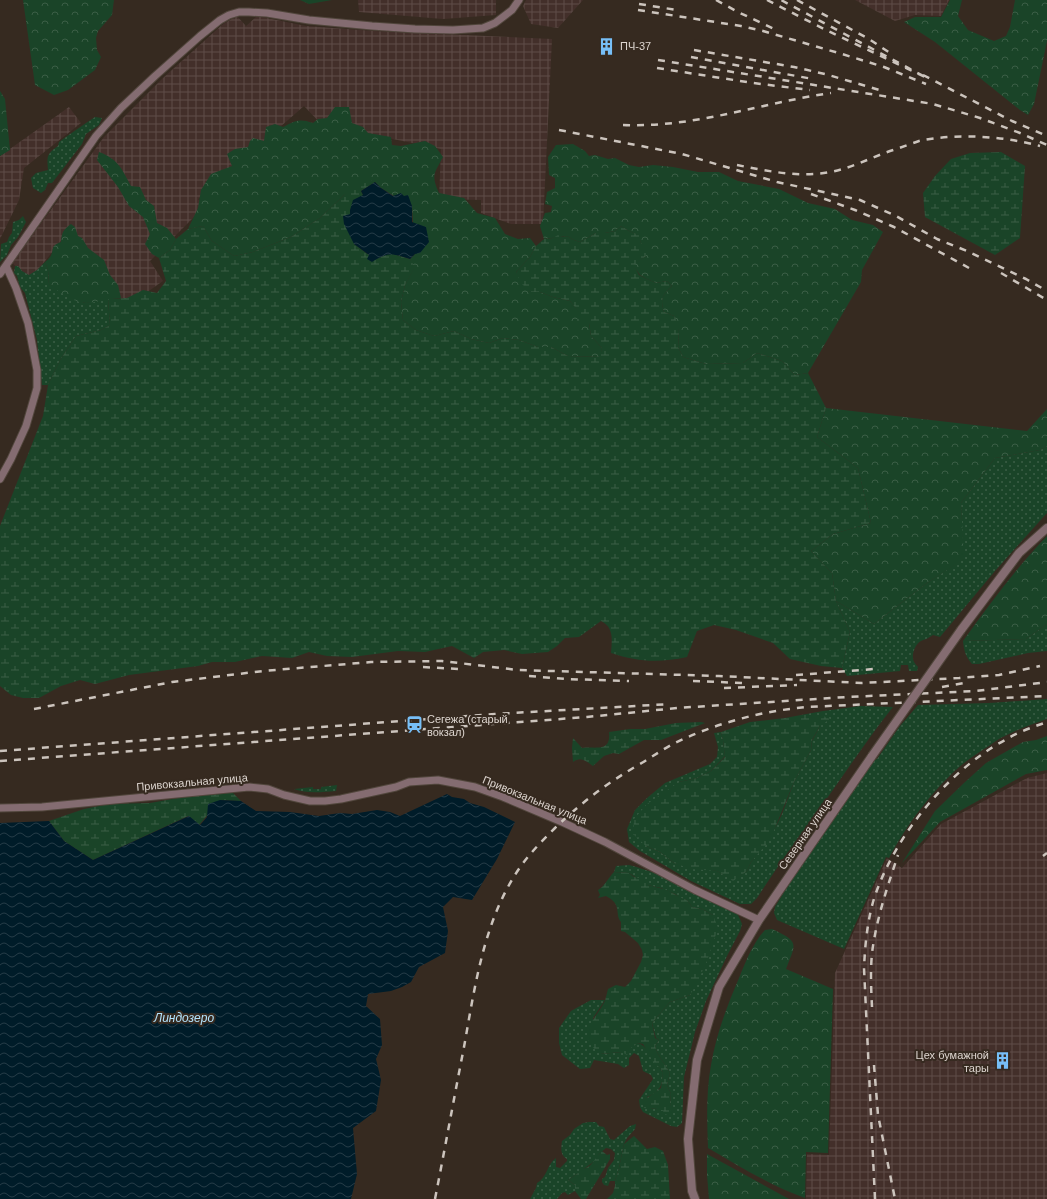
<svg xmlns="http://www.w3.org/2000/svg" width="1047" height="1199" viewBox="0 0 1047 1199" font-family="Arial,sans-serif">
	<style>
		.industrial { fill: url(#industrial-grid) }
		.grass { fill: url(#grass-dots) }
		.forest { fill: url(#forest-crowns) }
		.wetland { fill: url(#wetland-marsh) }
		.water { fill: url(#water-waves) }
		.lines { fill: none; stroke-linecap: round; stroke-linejoin: round }
		.minor-casing { stroke: #51463c; stroke-width: 9 }
		.tertiary-casing { stroke: #51463c; stroke-width: 10 }
		.minor { stroke: #846c71; stroke-width: 7 }
		.tertiary { stroke: #846c71; stroke-width: 8 }
		.rail { stroke: #ccc4bd; stroke-width: 2.5; stroke-dasharray: 7 7; stroke-linecap: butt }
		.tertiary-bridge-casing { stroke: #51463c; stroke-width: 10; stroke-linecap: butt }
		.tertiary-bridge { stroke: #846c71; stroke-width: 8 }
		.labels { text-anchor: middle; stroke-width: 4; stroke-linejoin: round; paint-order: stroke }
		.poi-label { font-size: 11px; fill: #ded6d0; stroke: #362a20; text-anchor: start }
		.street-label { font-size: 11px; fill: #ded6d0; stroke: #362a20 }
		.water-label { font-size: 12px; font-style: italic; fill: #b2e2fb; stroke: #362a20 }
	</style>
	<defs>
		<pattern id="industrial-grid" width="8" height="8" patternUnits="userSpaceOnUse"><rect width="8" height="8" fill="#432f2a"/><path d="M0 4h8M4 0v8" fill="none" stroke="#5e4c48"/></pattern>
		<pattern id="grass-dots" width="8" height="8" patternUnits="userSpaceOnUse"><rect width="8" height="8" fill="#1a4428"/><path d="M2 2h.1M6 6h.1" fill="none" stroke="#3b5e46" stroke-width="1.8" stroke-linecap="round"/></pattern>
		<pattern id="forest-crowns" width="20" height="18" patternUnits="userSpaceOnUse"><rect width="20" height="18" fill="#1a4428"/><path d="M2 6a3 3 0 1 1 6 0M12 15a3 3 0 1 1 6 0" fill="none" stroke="#3b5e46"/></pattern>
		<pattern id="wetland-marsh" width="20" height="14" patternUnits="userSpaceOnUse"><rect width="20" height="14" fill="#1a4428"/><path d="M1 5h8M5 5V1M11 12h8M15 12V8" fill="none" stroke="#3b5e46"/></pattern>
		<pattern id="water-waves" width="16" height="10" patternUnits="userSpaceOnUse"><rect width="16" height="10" fill="#001c29"/><path d="M0 5q4-4 8 0t8 0" fill="none" stroke="#253c47"/></pattern>
	</defs>
	<rect width="100%" height="100%" fill="#362a20"/>
	<path class="industrial" d="M358 0H496V15L443 19 359 12Z
		M526 0H583L558 28 531 24 523 6Z
		M855 0H949L941 16 915 15 895 21Z
		M237 16 246 26 257 16 306 26 374 31 552 39 543 224H511L481 213V200L439 199 441 149 321 124 304 106 198 199 204 207 150 261 163 281 126 307 71 228 31 279 12 263 104 137 163 78 223 24Z
		M69 107 81 123 24 168 19 200 0 239V156Z
		M1047 773V1199H806L807 1154 829 1155 835 973 887 858 902 868 941 824 1027 778Z"/>
	<path class="grass" d="M95 117 102 118 99 125 86 134 82 144 52 183H48L45 190 41 193 33 188 31 178 36 173 48 170C47 157 46 154 58 146L59 142C71 133 83 125 95 117Z
		M23 216 26 222 18 237 11 245 7 255 0 262 1 244 7 242 9 237 12 233 13 222 19 220Z
		M45 262 48 270 49 284 84 303 108 299 110 325 101 330 76 336 60 360 48 385H42L37 340 25 293 20 287 17 276 14 273 15 266H18L22 271 29 275 37 270Z
		M1047 446V513L995 571 940 637 933 635C927 639 926 639 921 641 916 643 912 653 913 658 913 661 915 664 918 667L917 671H909L908 665H901L900 671 847 676 842 668 850 632 836 601 874 624 927 583 963 559 961 503 995 458 1040 450Z
		M1047 624V651L1028 653 979 664H972C965 656 964 650 963 641L1026 639Z
		M1047 699V719C1033 724 1018 729 1005 736 997 739 991 745 984 749 977 754 970 758 964 763 934 788 907 824 889 858L886 857 844 949 777 920 774 913 775 907 792 879 873 761 877 759 900 726 918 705 989 703Z
		M861 706 893 707C866 741 843 776 818 811 797 840 776 868 757 898L751 904H740L691 881 640 851 629 842 627 829 635 810 647 798 665 783 710 764 717 757 718 747 714 733 721 732 723 740 725 756 711 771 697 778 679 782 646 846 660 852 674 863 717 871 733 880 747 871 751 862 758 853 776 826 782 814 794 782 811 750 812 741 820 726 821 715H801L823 711Z
		M337 785 336 791C322 792 307 794 294 789L313 787V789H321V787Z
		M629 865C665 874 703 896 736 912L739 917 742 924 740 931 727 956 706 1001 695 1032 684 1077 682 1123 677 1127 671 1126 643 1112 640 1107 639 1100 653 1079 651 1075 643 1071 639 1056 634 1053 629 1058V1065L624 1068 618 1064 594 1060 590 1068 580 1069 562 1055 559 1043V1028L571 1011 591 1000H605L593 1018 601 1054 622 1052 638 1043C648 1046 656 1064 663 1072 662 1086 661 1091 647 1097L651 1109 655 1108C660 1111 666 1110 671 1109L670 1103 671 1094 667 1085 670 1073C665 1063 658 1057 655 1046L659 1040 656 1038 652 1023 670 1002 690 995 713 915 702 909 692 907 687 900 680 898 675 894 661 888 648 885 629 873 614 872 616 866Z
		M589 1122H596L599 1126 604 1127 610 1139 614 1140 630 1126 636 1124 635 1129 627 1138 624 1144 619 1168 615 1181H610L608 1186 604 1185 602 1182V1179L605 1177 608 1168 614 1160 615 1153 611 1149 606 1148 599 1154 596 1160 577 1174 568 1180 575 1185V1191L568 1195 565 1192 562 1193 557 1199H530L536 1188 537 1183C547 1178 547 1164 556 1158V1167L560 1168 567 1161V1159C560 1155 561 1148 562 1141L570 1135 574 1129 583 1123Z"/>
	<path class="forest" d="M23 0H114L112 15 98 31 96 38 97 50 101 57 95 70 68 90 54 95 35 85Z
		M300 0H332L309 4Z
		M950 0H962L958 16 968 30 994 41 1006 36 1010 27 1015 0H1047V41L1034 104 1028 115 1020 110 935 42 904 22 915 17H941Z
		M0 91 5 99 10 150 0 156Z
		M335 107H349L352 123 363 127 368 133 391 137 392 145 401 146 425 141 435 146 443 157C434 174 431 175 439 193L464 198 477 213 495 218 505 234 518 239 530 238 536 246 530 257 516 272 530 292H540L553 297 570 301 589 323 591 336 602 348 601 357 568 356 551 347H538L519 340 503 338 489 343 471 339 454 331 434 336 416 330 403 320 401 302 405 285 414 268 410 259 415 254 412 206 404 196H394L381 188 375 182 344 195 320 218 291 237 253 252 234 256 212 241 203 226 188 229 198 208 201 190 211 174 232 166 227 154 235 149 248 147 250 141 253 138 264 141 266 127 275 124 283 127C295 121 299 118 313 123L318 119 327 118Z
		M573 144 585 151 589 156 595 155 608 159 615 158 629 165 639 167 653 165 673 167 698 172H719L738 181 779 189 808 203 835 209 852 220 873 225 883 232 862 270 861 282 808 373 795 375 782 361 757 353 743 363 706 364 683 357 678 347 679 332 674 316 664 312C660 299 662 295 672 286L667 281 656 283 647 279 640 275 633 265 646 256 638 235 629 231 621 226 615 231 605 233H596L580 242 574 240 567 236 544 239 540 226 545 213 551 212 552 206 545 204 547 192 555 188V178L549 175 548 157 556 145Z
		M99 152C118 159 122 169 131 186L140 187 146 200 154 206 157 223 167 228 176 239 170 250 159 258 152 254 145 244 150 234 143 217 129 206 118 187 97 160Z
		M71 224 75 227 78 236 82 238 88 248 104 260 110 275 118 285 121 298C109 299 97 302 86 303 74 303 58 291 49 284L48 270 45 262C47 260 49 259 50 257 55 250 49 246 61 242 62 232 63 230 71 224Z
		M826 408 1027 431 1047 409V446L1040 450 995 458 961 503 964 559 927 583 874 624 836 601 832 573 811 551 833 534 871 523 858 468 817 437Z
		M1047 536V624L1026 639 963 641C990 604 1016 568 1047 536Z
		M1047 736V770L1026 774 940 822 902 863 935 811 965 782 986 763 1023 742 1036 740Z
		M772 929C800 942 796 943 786 969L833 989 828 1153 806 1152 805 1198C771 1186 739 1166 708 1148 707 1121 706 1092 711 1065 716 1035 727 1006 739 978 746 961 753 943 765 930Z
		M707 1154 789 1199H709L707 1175Z"/>
	<path class="wetland" d="M1001 152 1025 166 1020 238 995 255 925 217 923 193 935 176 951 159 970 153Z
		M367 179 375 182 361 191 363 195 354 244 369 255 378 258 390 253 410 259 415 267 405 285 401 302 403 320 416 330 434 336 454 331 471 339 489 343 503 338 519 340 538 347H551L568 356 600 357 602 348 591 336 589 323 577 321 579 312 570 301 553 297 540 292H530L521 283 516 272 530 257 536 246 544 239 553 238 558 235 562 237 567 236 574 240 580 242 596 233H605L615 231 621 226 629 231 639 235 641 243 647 249 646 256 634 265 639 275 647 279 656 283 667 281 672 286C663 294 660 299 664 312L674 316 677 322 679 332 678 347 683 357 706 364 743 363 757 353 782 361 795 375 808 373 826 408 817 437 858 468 871 523 833 534 811 551 832 573 836 601 850 632 842 668 821 666 790 659 773 643 736 630 714 625 697 631 687 657C659 663 638 662 611 653 612 640 614 627 601 621L579 637 565 638 557 646 548 652 522 654 504 650 483 652 474 658 452 646 425 652 398 651 352 657 327 656 309 652 292 658 262 656 235 662H212L198 666 129 675 95 684 80 680 61 686 39 698H23L11 695 0 686V526L43 416 48 385 60 360 76 336 101 330 110 325 108 299 127 298 143 290 157 293 166 281 159 258 170 250 176 239 188 229 203 226 212 241 234 256 253 252 291 237 320 218 344 195Z
		M801 715H821L830 719 820 726 812 740 811 750 794 782 770 840 751 862 747 871 733 881 717 871 691 869 674 863 660 852 646 846 633 834 634 819 647 804 679 782 697 778 711 771 725 757 723 740 721 732 750 722 785 718Z
		M701 722 705 723 661 740H644L619 754 613 753 604 756 593 766C586 761 581 756 573 762L572 748 573 738 582 748C596 746 611 753 609 732L630 729H645L676 723Z
		M229 789 241 801 220 800 199 825 188 816 93 860 64 841 49 821 84 809 109 804 150 803Z
		M614 872 629 873 634 877 645 879 648 885C655 887 662 888 669 891 675 894 680 898 687 900L692 907 702 909 713 915 718 928 707 961 697 983 690 995 670 1002 652 1023 655 1038 659 1040 655 1046C658 1057 665 1063 670 1073L667 1085 671 1094 670 1103 672 1109 670 1112 666 1115 662 1110H658L655 1108 651 1109 644 1108V1100L661 1088 663 1072 658 1066 655 1065 643 1044 638 1043 631 1048 627 1055 622 1052 600 1054C575 1034 594 1022 605 1001 606 997 607 993 608 989L616 985 625 987 631 981 641 962 643 955 642 950 638 943 625 932 621 931V922C614 913 623 905 606 896L598 898 600 895 598 890C604 887 609 877 614 872Z
		M634 1136 647 1149 655 1147 663 1151 668 1165 670 1199H607L613 1193 615 1186V1181L619 1168 624 1144Z
		M602 1151 607 1155 610 1154V1159L586 1199H581L575 1191V1185L568 1180 577 1174 578 1172 581 1169C592 1169 595 1157 602 1151Z"/>
	<path class="water" d="M375 182 381 188 393 196 401 193 404 196 408 195 412 206V222L426 227 429 242 420 253 415 254 410 259C393 254 389 251 372 262L367 259 369 255 354 244 344 224 343 216 350 214V210L353 200 363 195 361 191Z
		M447 794 452 797 464 799 470 803 484 807 515 822 497 859 472 900 453 897 443 907 448 931 445 953 419 967 411 982 402 987 391 991 368 994 366 1006 380 1019 382 1045 376 1059 381 1080 376 1111 353 1128 357 1174 351 1199H0V823L49 821 64 841 93 860 189 816 200 825 207 817 208 804 220 800 241 801 256 811 290 812 319 816 340 813 352 814 377 810 390 812 400 816Z"/>
	<g class="lines">
		<defs>
			<path id="minor" d="M0 274 96 136 121 108 155 76 200 36 220 20 229 15 239 12H249L267 13 309 20 372 26 415 29 453 30 483 28 495 23 512 10 519 0
				M0 479 11 459 26 426 37 388V370L28 323 16 288 6 266
				M0 808 42 807 249 787 268 789 284 795 310 801H325L341 799 396 787 409 782 438 780 475 787 503 797 562 822 605 842 695 890 759 920"/>
			<path id="tertiary" d="M961 630 1019 553 1047 528
				M695 1199 692 1191 688 1139 697 1060 719 987 759 920 872 756"/>
		</defs>
		<use href="#minor" class="minor-casing"/>
		<use href="#tertiary" class="tertiary-casing"/>
		<use href="#minor" class="minor"/>
		<use href="#tertiary" class="tertiary"/>
		<path class="rail" d="M716 0 738 12 774 29
			M767 0 828 31 927 78 781 0
			M797 0 869 39 890 53
			M639 4 677 10
			M638 10 741 26 763 31 842 54 884 67 926 84
			M694 50 794 67 825 74 883 91
			M691 57 813 79
			M658 60 933 104 980 118 1020 133 1047 145
			M657 68 753 83 810 90
			M923 75 1012 121 1047 136
			M623 125C695 128 761 103 831 93
			M559 130 682 154 777 182 860 200 896 216 937 239 967 251 1026 279 1047 291
			M737 165C767 171 800 178 830 172 852 168 870 158 890 151 900 148 910 144 919 141 956 133 1003 136 1040 146
			M811 194 855 210 894 227 969 268
			M1001 273 1047 300
			M423 667 459 669
			M796 675 874 669
			M529 676 566 679 629 681
			M693 681 743 683
			M942 687 969 682
			M724 688 797 685
			M34 709 172 682 263 671 371 662 442 661 518 670 719 676 862 683 959 678 999 675 1040 666
			M0 751 495 714 670 704
			M0 761 587 717 677 708 847 697 976 691 1047 682
			M1043 856 1047 853
			M872 1007C871 988 870 964 873 946 878 914 888 885 898 855
			M874 1065 878 1115 895 1199
			M435 1199C445 1148 454 1098 464 1047 475 986 484 918 521 866 531 852 543 840 555 828 582 802 607 783 640 764 652 757 663 749 675 743 716 723 762 711 807 707L1047 696
			M875 1199 864 968C865 946 867 924 873 902 892 839 947 771 1005 740 1018 732 1033 727 1047 722"/>
		<defs>
			<path id="tertiary-bridge" d="M872 756 961 630"/>
		</defs>
		<use href="#tertiary-bridge" class="tertiary-bridge-casing"/>
		<use href="#tertiary-bridge" class="tertiary-bridge"/>
	</g>
	<defs>
		<symbol id="building-bare" viewBox="-9 -9 18 18"><path d="M-4-6H4V6H1V3H-1V6H-4ZM-2.5-4.3h1.7v1.8h-1.7ZM.8-4.3h1.7v1.8H.8ZM-2.5-1h1.7V.8h-1.7ZM.8-1h1.7V.8H.8Z" fill="#77bff7" stroke="#362a20" stroke-width="2.5" paint-order="stroke"/></symbol>
		<symbol id="station-bare" viewBox="-9 -9 18 18"><path d="M-3-6H3Q5-6 5-4V2Q5 4 3 4L4.5 6H3L1.5 4h-3L-3 6H-4.5L-3 4Q-5 4-5 2V-4Q-5-6-3-6ZM-3.5-4v3h7v-3ZM-3.5 1v1.5H-2V1ZM2 1v1.5H3.5V1Z" fill="#77bff7" stroke="#362a20" stroke-width="2.5" paint-order="stroke"/></symbol>
	</defs>
	<g fill-rule="evenodd">
		<use href="#building-bare" x="594" y="34" width="25" height="25"/>
		<use href="#station-bare" x="402" y="712" width="25" height="25"/>
		<use href="#building-bare" x="990" y="1048" width="25" height="25"/>
	</g>
	<g class="labels">
		<g class="poi-label">
			<text x="620" y="50">ПЧ-37</text>
			<text x="427" y="723">Сегежа (старый<tspan x="427" dy="13">вокзал)</tspan></text>
			<text x="989" y="1059" text-anchor="end">Цех бумажной<tspan x="989" dy="13">тары</tspan></text>
		</g>
		<g class="street-label">
			<text transform="translate(192 782) rotate(-5)" y="4">Привокзальная улица</text>
			<text transform="translate(535 800) rotate(22)" y="4">Привокзальная улица</text>
			<text transform="translate(805 834) rotate(-55)" y="4">Северная улица</text>
		</g>
		<g class="water-label">
			<text x="184" y="1022">Линдозеро</text>
		</g>
	</g>
</svg>
